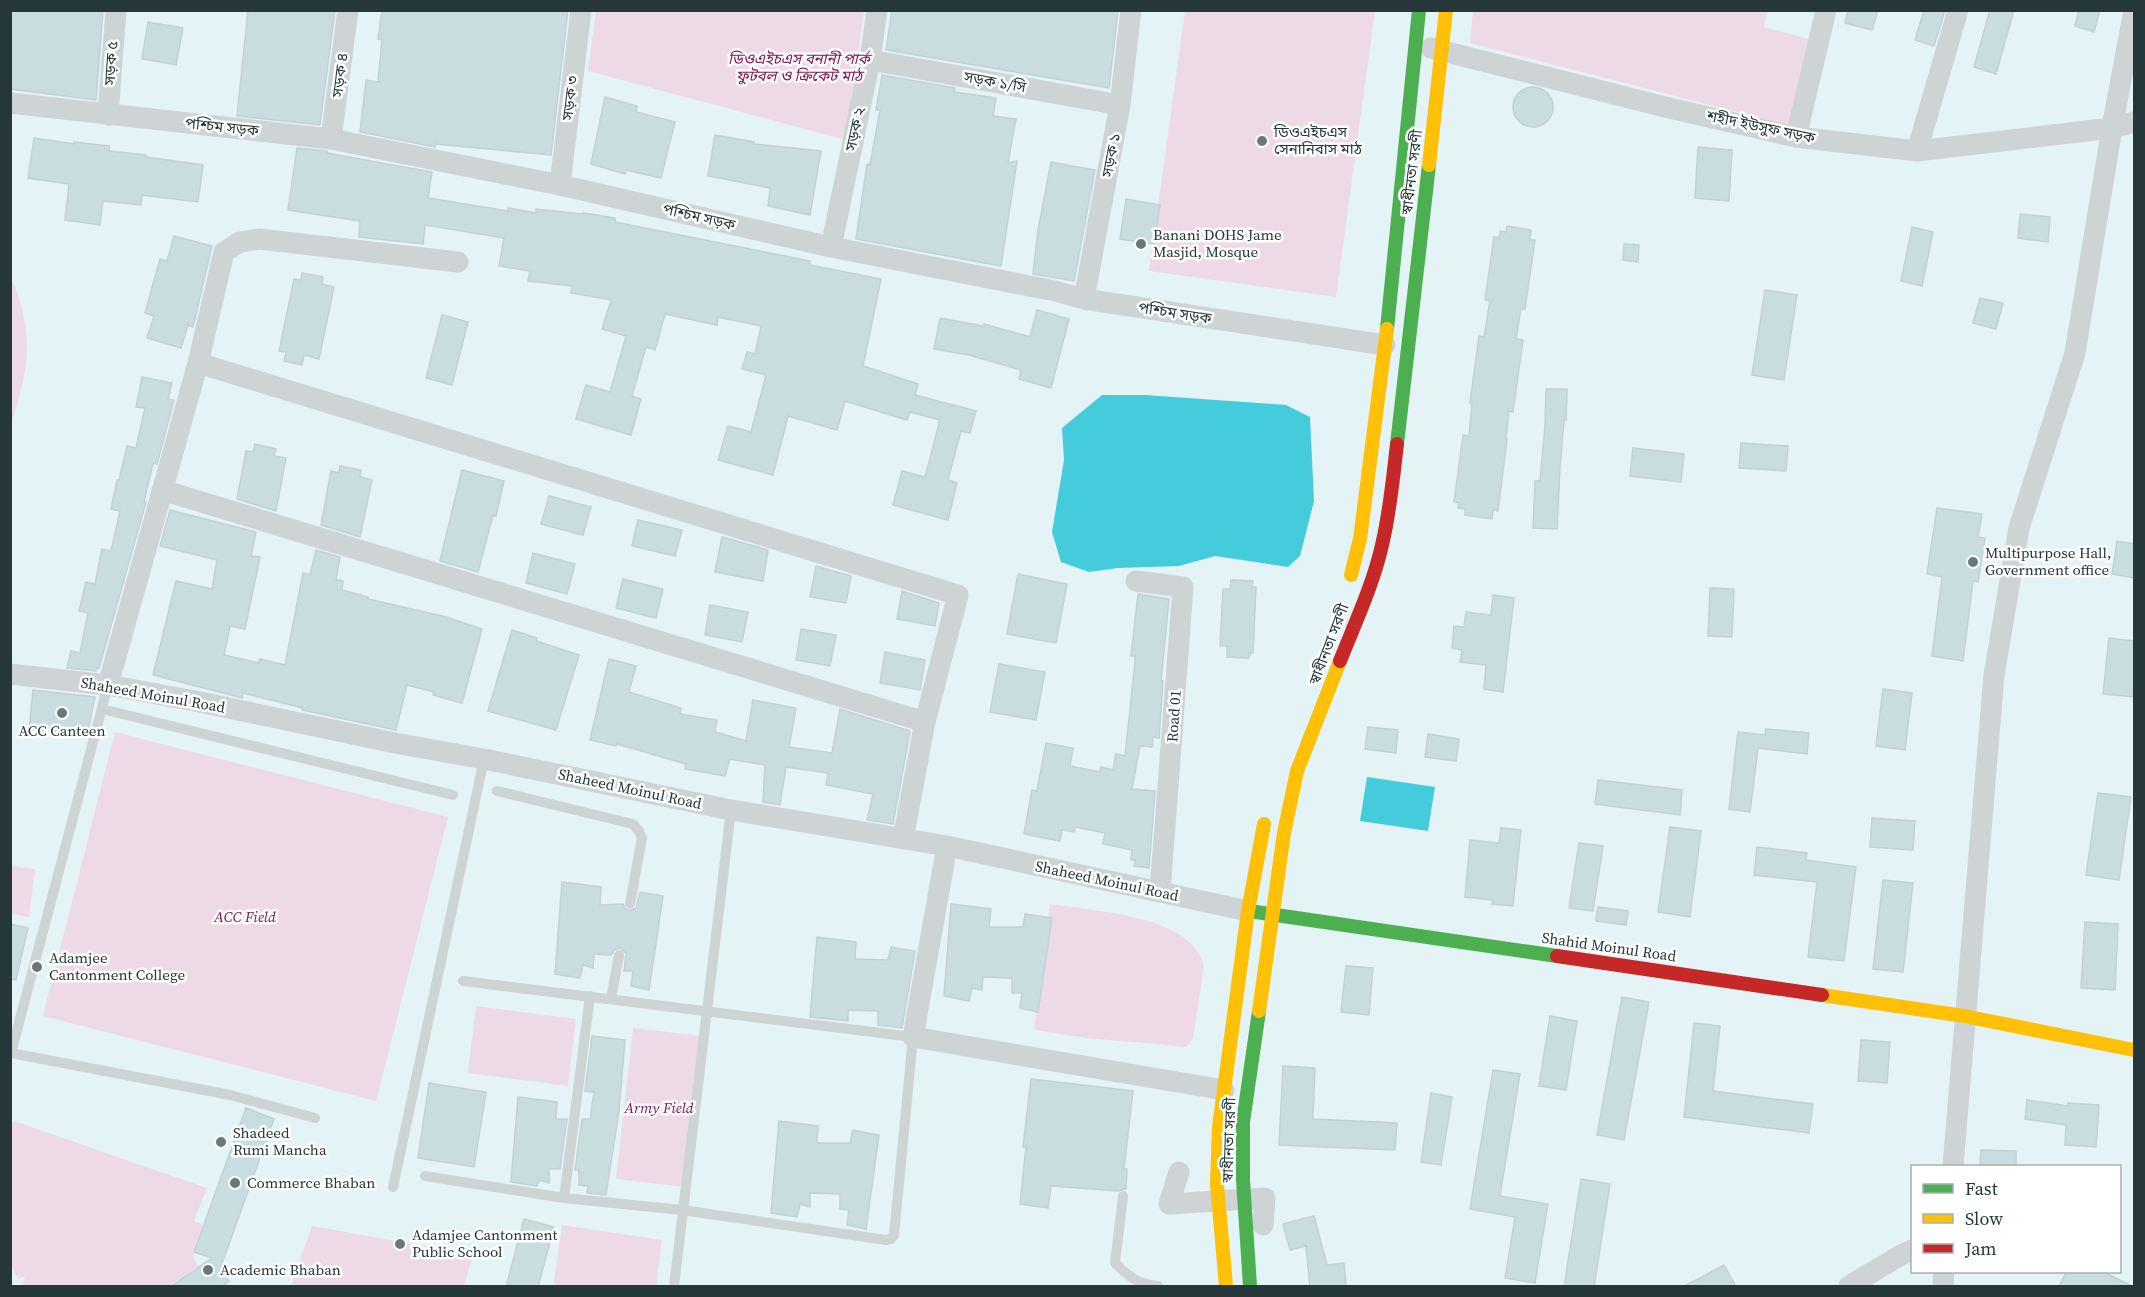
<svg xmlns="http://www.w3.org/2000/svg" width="2145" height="1297" viewBox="0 0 2145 1297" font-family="'Source Serif 4','Noto Sans Bengali',serif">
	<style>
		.green { fill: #eedae7 }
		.water { fill: #4cd }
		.building { fill: #c9dde1; stroke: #c2d1d4; stroke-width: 1.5 }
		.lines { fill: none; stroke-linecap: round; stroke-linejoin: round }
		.lane { stroke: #ced3d5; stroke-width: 10 }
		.street { stroke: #ced3d5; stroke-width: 21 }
		.fast { stroke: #4caf50; stroke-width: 14 }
		.slow { stroke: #ffc107; stroke-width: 14 }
		.jam { stroke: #c62828; stroke-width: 14 }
		.poi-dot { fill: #68797c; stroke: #fff; stroke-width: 2 }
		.labels { text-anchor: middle; stroke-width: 5; stroke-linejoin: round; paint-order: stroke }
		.park-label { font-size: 15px; font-style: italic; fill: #851658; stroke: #fff }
		.street-label { font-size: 15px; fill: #25373a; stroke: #fff }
		.poi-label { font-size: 15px; fill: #25373a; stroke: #fff; text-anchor: start }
	</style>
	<rect width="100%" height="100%" fill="#e4f3f6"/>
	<path class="green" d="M1473 10 1768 11 1764 27 1817 41 1796 127 1470 43Z
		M596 11H864L846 140 588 71Z
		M1185 11H1375L1336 297 1149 271Z
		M11 278C34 326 30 373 11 422Z
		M115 732 448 817 376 1101 43 1016Z
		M11 866 35 869 29 917 11 914Z
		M1050 904C1093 911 1193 915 1204 966L1193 1038 1186 1047 1087 1038 1034 1030Z
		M476 1006 576 1019 568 1086 468 1073Z
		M633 1028 703 1036 685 1187 616 1179Z
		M14 1121 207 1188 194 1221 203 1225C198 1239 189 1253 198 1266L169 1286H28L23 1284 25 1278 22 1277 18 1279 11 1266 10 1126Z
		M562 1225 662 1240 656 1286H553Z
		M312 1226 473 1255 464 1286H291Z"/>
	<path class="water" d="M1102 395H1145L1286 405 1310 417 1314 501 1300 556 1288 567 1215 556 1179 566 1118 568 1089 572 1061 562 1052 532 1064 460 1062 428Z
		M1367 777 1435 787 1428 831 1360 821Z"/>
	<path class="building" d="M10 10H103L96 100 10 89Z
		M248 10H335L320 125 237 116Z
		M382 10H568L551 155 435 144V147L360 132 366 80 378 82 382 40 378 39Z
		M892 10H1118L1109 88 886 50Z
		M1848 10H1878L1872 30 1845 23Z
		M1924 10H1945L1934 46 1915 40Z
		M1990 10H2014L1996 74 1974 67Z
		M2079 10H2100L2094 32 2075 26Z
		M148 22 183 28 176 65 142 59Z
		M882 75 955 88 954 92 996 98 993 116 1016 119 1008 163 1017 161 1001 266 856 239 867 164 870 165 880 110H876Z
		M1513 107a20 20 0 1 1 40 0a20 20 0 1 1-40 0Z
		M605 97 637 106 636 112 675 122 661 178 626 170 625 174 591 164Z
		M715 135 754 142V144L821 151 810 215 768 206 770 188 708 176Z
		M34 138 74 144V142L109 146V151L146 155V157L203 165 198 202 142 195 141 205 103 201 100 225 65 220 69 184 28 178Z
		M1698 147 1732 150 1729 201 1695 198Z
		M297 148 327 151V153L432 172 428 198 508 211V208L536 213V209L583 214V213L615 218V222L810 261V265L881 279 863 366 918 384 915 395 976 411 970 433 961 431 948 480 957 483 948 520 893 505 902 471 925 477 940 420 910 412 907 420 845 401 837 430 788 416 773 475 718 460 728 426 751 432 766 375 742 369 747 352 755 354 761 326 718 317 717 325 665 314 655 350 646 347 632 396 641 399 631 435 576 419 586 385 610 392 626 336 602 329 611 300 571 293 572 286 528 281 530 271 499 266 504 238 425 225 423 244 359 237 360 221 288 210Z
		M1051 162 1095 170 1074 281 1033 274 1038 230Z
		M1126 199 1160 205 1154 244 1120 239Z
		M2020 214 2050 217 2048 242 2018 238Z
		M1507 226 1531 230 1530 240H1535L1525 309H1521L1516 339 1523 340 1513 412 1509 411 1506 439H1507L1498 511 1493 510 1492 519 1465 515V509L1458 508 1459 503 1454 502 1463 435 1469 436 1472 404 1470 403 1479 336 1484 337 1489 306 1490 301 1485 300 1494 237 1499 238 1500 231 1506 232Z
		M1912 227 1933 232 1922 286 1901 281Z
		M174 236 212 246 193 327 188 325 181 348 147 338 154 316 145 313 160 259 167 261Z
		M1624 244 1639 245 1638 262 1623 260Z
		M302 273 323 277 322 284 334 287 319 359 304 355 302 365 284 361 286 352 279 351 294 279 301 280Z
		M1765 290 1797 295 1784 380 1752 375Z
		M1980 298 2003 303 1996 329 1973 323Z
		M1037 310 1069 319 1051 388 1019 379 1021 370 969 355 934 349 940 318 984 326V324L1030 337Z
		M442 315 468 322 452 385 426 378Z
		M142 377 172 383 168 399 174 400 157 464 153 463 144 502H146L99 668H97L96 671 67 668 71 651 80 653 88 613 79 611 86 582 95 584 102 549 111 551 120 511 111 509 117 480H119L127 446 136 448 145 408 136 407Z
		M1546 389H1567L1566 420H1564L1560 468 1557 529 1533 528 1535 481H1540L1545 426Z
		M1741 443 1788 446 1786 471 1739 468Z
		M255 444 276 449 274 456 286 458 276 511 237 499 246 451 253 452Z
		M1633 448 1684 454 1681 482 1630 476Z
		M340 466 361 470 360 477 372 480 360 537 321 525 331 471 339 473Z
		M462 470 504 481 496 516 493 515 478 572 440 561Z
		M549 496 591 507 583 535 541 524Z
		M1937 508 1982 514 1978 537 1985 538 1978 582 1973 581 1963 661 1932 656 1942 577 1927 574Z
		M170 510 256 532 251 556 260 557 245 629 230 626 224 655 259 663 260 659 285 665 303 573 310 575 316 550 340 557 336 580 343 581 342 590 368 597V599L446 617 482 629 462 703 433 695 434 692 407 685 396 730 302 710 303 708 243 693 242 698 235 696 153 675 176 581 212 589 217 560 160 546Z
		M638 520 682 530 675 556 632 546Z
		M722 537 768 550 763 581 715 572Z
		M2117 541 2134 544V578L2112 574Z
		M533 553 575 564 567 594 526 583Z
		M816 566 851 576 846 603 810 597Z
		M1018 574 1067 584 1056 643 1007 634Z
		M623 579 663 589 656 618 616 608Z
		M1231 580 1253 581 1252 587H1256L1253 653H1250L1249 658 1227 657V646H1220L1223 589H1230Z
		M1710 588 1734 589 1732 637 1708 636Z
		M902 591 939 603 935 626 897 619Z
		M1138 594 1169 599 1161 681H1163L1159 738 1153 737 1152 747 1140 746 1132 789 1155 791 1149 868 1134 866 1135 860H1131L1132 850 1103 844 1105 833 1075 827 1074 832 1062 830 1060 841 1024 834 1032 790 1037 791 1046 743 1073 748 1070 766 1100 772 1101 767 1113 770 1116 754 1125 756 1135 662V656H1131Z
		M1493 595 1514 598 1503 692 1484 689 1486 665 1460 662 1462 650 1452 648 1454 626 1464 627 1466 612 1491 615Z
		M710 605 748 612 742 642 705 635Z
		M801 629 836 635 830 666 796 660Z
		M512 630 537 638 536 641 579 655 556 730 488 711Z
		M2109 638 2134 641V697L2103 694Z
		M885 652 925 660 920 690 880 683Z
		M609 659 636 666 629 692 681 708 680 714 717 720 715 732 746 741 753 700 796 708 789 747 832 753 840 709 910 731 893 824 867 820 873 794 826 785 828 773 786 767 780 805 763 802 765 765 730 759 725 776 685 769 686 764 617 744 616 746 590 740Z
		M999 664 1045 672 1036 720 990 712Z
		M1883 689 1912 693 1905 750 1876 746Z
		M33 690 95 697 87 736 29 730Z
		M1368 727 1398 730 1396 753 1365 749Z
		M1766 729 1809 733 1807 754 1758 748 1750 812 1729 809 1738 732 1765 735Z
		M1428 734 1459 739 1456 761 1425 757Z
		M1598 780 1682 790 1680 815 1595 804Z
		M2098 793 2131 797 2119 880 2086 875Z
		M1872 818 1915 821 1913 850 1870 847Z
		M1670 827 1701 831 1690 917 1658 912Z
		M1501 828 1521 830 1513 906 1492 904 1493 900 1465 897 1470 840 1499 843Z
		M1579 843 1603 846 1593 911 1569 908Z
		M1757 847 1807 853 1806 860 1856 867 1844 961 1808 957 1817 882 1754 875Z
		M1883 880 1913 883 1903 972 1873 969Z
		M562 882 601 887 600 905 623 904 625 909 629 911 636 908 640 892 663 896 649 990 631 986 633 971H624L626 953 620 948 614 950 611 955 594 954 593 968 583 965 580 978 555 974Z
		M951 904 991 909 989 927H1023L1025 914 1052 918 1038 1012 1020 1008 1022 993H1012V978L983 977 982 990 972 988 969 1001 944 996Z
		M1598 907 1628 911 1626 925 1596 921Z
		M2085 922 2118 924 2115 990 2081 988Z
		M10 924 28 928 16 980 10 979Z
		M817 937 856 942 855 959 888 960 891 947 915 951 902 1028 878 1025V1011L848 1010V1021L810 1017Z
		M1346 966 1373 968 1369 1015 1341 1012Z
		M1622 997 1649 1002 1624 1140 1597 1135Z
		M1550 1016 1577 1021 1566 1090 1539 1086Z
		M1694 1023 1720 1026 1713 1091 1813 1104 1809 1133 1684 1117Z
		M592 1036 625 1040 619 1111 606 1195 587 1193 588 1186 579 1185V1170H575L582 1119H590L594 1092 585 1091Z
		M1861 1040 1890 1042 1887 1083 1858 1081Z
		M1283 1066 1315 1068 1313 1119 1397 1123 1395 1150 1279 1145Z
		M1493 1070 1520 1074 1500 1196 1548 1204 1535 1283 1505 1278 1515 1217 1470 1209Z
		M1031 1079 1133 1091 1124 1169H1127L1126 1189 1118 1191 1051 1186 1048 1208 1020 1204 1026 1147H1023Z
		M429 1083 486 1092 474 1167 418 1158Z
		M1431 1093 1452 1097 1441 1165 1421 1162Z
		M518 1097 557 1102 556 1119H567L560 1169H549V1183L539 1180 537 1186 511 1182Z
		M2027 1100 2068 1106V1103L2099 1105 2096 1147 2065 1145 2066 1125 2025 1119Z
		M246 1108 274 1119 220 1269 229 1281 221 1287H170L212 1258 194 1252Z
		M779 1121 818 1126 817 1143H850L853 1130 879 1135 866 1229 847 1225 849 1210 840 1209V1194L810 1193V1207L800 1204 797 1217 771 1213Z
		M1981 1150 2016 1151V1167H1980Z
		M1581 1179 1610 1184 1594 1287H1564Z
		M1314 1216 1327 1265 1344 1263 1346 1287H1310L1306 1246 1290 1250 1283 1224Z
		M524 1219 554 1227 538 1287H506Z
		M1724 1265 1736 1287H1683Z
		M2066 1272H2104L2134 1287H2059Z"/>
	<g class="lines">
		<path class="lane" d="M108 685 11 1053 230 1095 315 1118
			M102 709 453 795
			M497 791 633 824 639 831 642 838 630 904
			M611 999 619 955
			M425 1176 564 1198 682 1210 886 1240 891 1239 894 1235 913 1037 463 981
			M393 1187 484 759
			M1123 1196 1115 1263C1129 1277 1138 1284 1158 1286
			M564 1198 590 996
			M674 1286 731 810"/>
		<path class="street" d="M1431 48 1669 108 1796 137 1917 151 2112 128 2134 122
			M870 60 1120 105
			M10 103 331 139 560 185 831 247 1055 291 1084 299 1385 345
			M108 115 116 10
			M1796 137 1826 10
			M331 139 348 10
			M1917 151 1958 10
			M560 185 581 10
			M831 247 870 60 877 10
			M1084 299 1120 105 1131 10
			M198 363 958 595 925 722 903 839
			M162 490 925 722
			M1136 581 1183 587 1160 892
			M10 674 108 685 195 701 395 743 484 759 731 810 947 846 1248 911
			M108 685 198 363 224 252 240 242 259 239 458 262
			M947 846 913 1037 1224 1090
			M1953 1166 1994 675 2019 528 2075 353 2112 128 2134 10
			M1179 1172 1169 1204 1265 1198 1263 1225
			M1849 1286 1901 1255 1912 1250
			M1943 1286 1944 1272"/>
		<path class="fast" d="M1387 329 1419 10
			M1397 444 1429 165
			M1249 911 1557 956
			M1250 1286 1243 1180V1122L1259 1011"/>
		<path class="slow" d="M1429 165 1446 10
			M1351 575 1360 539 1387 329
			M1822 995 1964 1016 2134 1050
			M1259 1011 1284 833 1297 771 1340 661
			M1226 1286 1217 1184 1219 1127 1248 911 1264 824"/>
		<path class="jam" d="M1340 661C1355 623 1373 585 1382 545 1390 512 1393 478 1397 444
			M1557 956 1822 995"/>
	</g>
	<g class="poi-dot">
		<circle cx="1262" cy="141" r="6"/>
		<circle cx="1141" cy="244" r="6"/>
		<circle cx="1973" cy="562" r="6"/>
		<circle cx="62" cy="713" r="6"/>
		<circle cx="37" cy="967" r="6"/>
		<circle cx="221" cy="1142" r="6"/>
		<circle cx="235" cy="1183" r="6"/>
		<circle cx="400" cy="1244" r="6"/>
		<circle cx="208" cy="1270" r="6"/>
	</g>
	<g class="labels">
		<g class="park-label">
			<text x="799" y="64">ডিওএইচএস বনানী পার্ক<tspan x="799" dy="17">ফুটবল ও ক্রিকেট মাঠ</tspan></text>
			<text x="245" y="922">ACC Field</text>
			<text x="659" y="1113">Army Field</text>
		</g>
		<g class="street-label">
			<text transform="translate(111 63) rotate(-86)" y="5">সড়ক ৫</text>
			<text transform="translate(340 75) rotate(-83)" y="5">সড়ক ৪</text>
			<text transform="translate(995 82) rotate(10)" y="5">সড়ক ১/সি</text>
			<text transform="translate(570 98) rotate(-83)" y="5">সড়ক ৩</text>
			<text transform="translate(222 127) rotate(6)" y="5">পশ্চিম সড়ক</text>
			<text transform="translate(1761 127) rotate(12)" y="5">শহীদ ইউসুফ সড়ক</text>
			<text transform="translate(855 129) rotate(-78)" y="5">সড়ক ২</text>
			<text transform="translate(1111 155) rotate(-79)" y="5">সড়ক ১</text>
			<text transform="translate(1412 172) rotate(-83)" y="5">স্বাধীনতা সরণী</text>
			<text transform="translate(699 217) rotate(13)" y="5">পশ্চিম সড়ক</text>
			<text transform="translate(1175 313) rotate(9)" y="5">পশ্চিম সড়ক</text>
			<text transform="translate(1329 644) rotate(-69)" y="5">স্বাধীনতা সরণী</text>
			<text transform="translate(153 695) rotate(10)" y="5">Shaheed Moinul Road</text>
			<text transform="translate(1174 716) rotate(-86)" y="5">Road 01</text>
			<text transform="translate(630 789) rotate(12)" y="5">Shaheed Moinul Road</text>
			<text transform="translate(1107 881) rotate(12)" y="5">Shaheed Moinul Road</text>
			<text transform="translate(1609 947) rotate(8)" y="5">Shahid Moinul Road</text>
			<text transform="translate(1229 1140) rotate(-88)" y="5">স্বাধীনতা সরণী</text>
		</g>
		<g class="poi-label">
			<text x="1274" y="137">ডিওএইচএস<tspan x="1274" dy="17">সেনানিবাস মাঠ</tspan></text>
			<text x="1153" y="240">Banani DOHS Jame<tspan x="1153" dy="17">Masjid, Mosque</tspan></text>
			<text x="1985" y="558">Multipurpose Hall,<tspan x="1985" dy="17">Government office</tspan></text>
			<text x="62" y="736" text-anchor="middle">ACC Canteen</text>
			<text x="49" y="963">Adamjee<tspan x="49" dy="17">Cantonment College</tspan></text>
			<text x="233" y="1138">Shadeed<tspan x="233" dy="17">Rumi Mancha</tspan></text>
			<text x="247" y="1188">Commerce Bhaban</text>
			<text x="412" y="1240">Adamjee Cantonment<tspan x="412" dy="17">Public School</tspan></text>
			<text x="220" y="1275">Academic Bhaban</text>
		</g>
	</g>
	<rect width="2145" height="1297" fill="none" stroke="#25373a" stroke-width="24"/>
	<rect x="1911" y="1165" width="210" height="108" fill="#ffffff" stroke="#a8afb0" stroke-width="1.5"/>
	<rect x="1923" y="1184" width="30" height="9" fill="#4caf50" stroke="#a8afb0" stroke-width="1.5"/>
	<text x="1965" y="1195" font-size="18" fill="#25373a">Fast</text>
	<rect x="1923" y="1214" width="30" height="9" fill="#ffc107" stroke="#a8afb0" stroke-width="1.5"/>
	<text x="1965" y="1225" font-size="18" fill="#25373a">Slow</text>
	<rect x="1923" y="1244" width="30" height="9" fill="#c62828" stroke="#a8afb0" stroke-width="1.5"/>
	<text x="1965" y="1255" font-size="18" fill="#25373a">Jam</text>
</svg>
